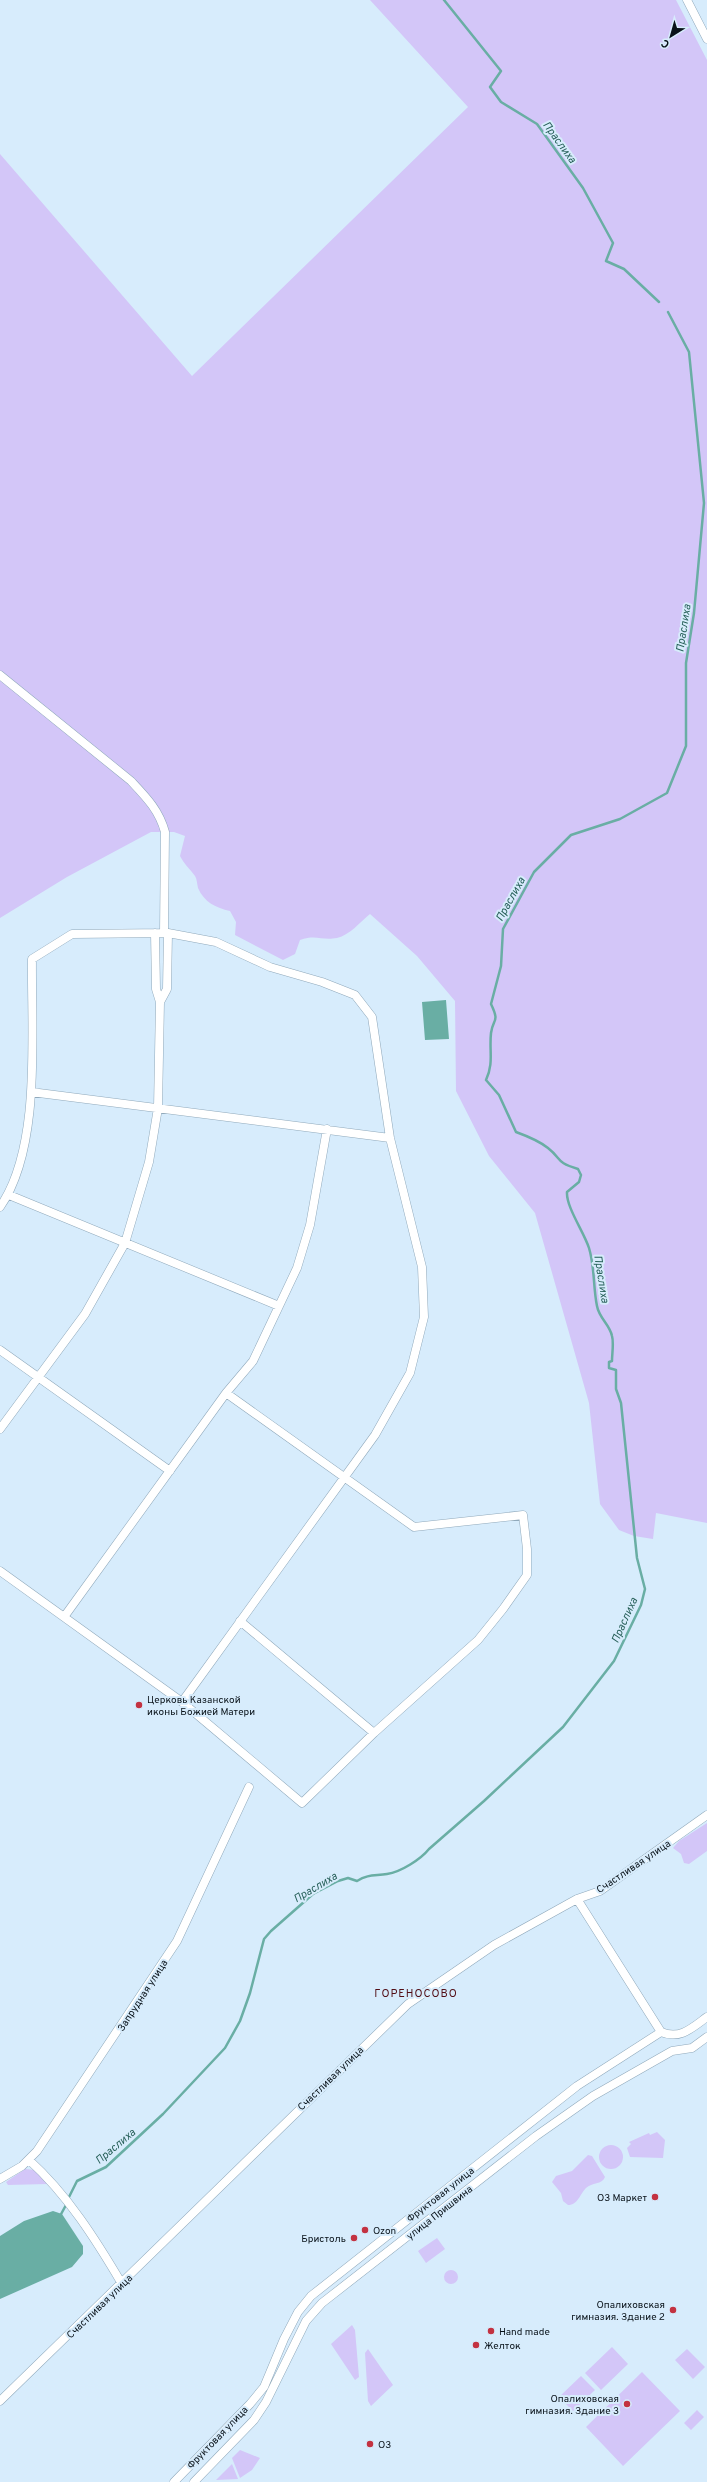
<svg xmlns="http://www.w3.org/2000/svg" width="707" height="2482" viewBox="0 0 707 2482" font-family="Overpass,sans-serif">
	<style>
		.green { fill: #d3c6f8 }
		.water { fill: #69aea4 }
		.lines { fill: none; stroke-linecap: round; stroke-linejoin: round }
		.stream { stroke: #69aea4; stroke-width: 2.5 }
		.minor-casing { stroke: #90a9bb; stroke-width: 9 }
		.minor { stroke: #fff; stroke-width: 8 }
		.poi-dot { fill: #c33241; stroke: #d7ecfc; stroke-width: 1.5 }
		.labels { text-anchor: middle; stroke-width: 4; stroke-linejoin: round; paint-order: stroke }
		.poi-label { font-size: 10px; fill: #091219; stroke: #d7ecfc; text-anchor: start }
		.street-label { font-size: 10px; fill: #091219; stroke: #d7ecfc }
		.water-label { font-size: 11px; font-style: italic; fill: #265f58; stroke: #d7ecfc }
		.neighbourhood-label { font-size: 11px; letter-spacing: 1px; fill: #520d15; stroke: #d7ecfc }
	</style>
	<rect width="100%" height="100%" fill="#d7ecfc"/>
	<path class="green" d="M370 0H676L707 60V1523L656 1513 653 1539 634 1536 619 1530 600 1504 589 1403 535 1213 489 1156 456 1091 455 1001 417 956 370 914C360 922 350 935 337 938 321 941 317 934 300 940L295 954 283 960 235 935 236 922 230 911C216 908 204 902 198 888 197 884 197 879 195 876 190 869 184 864 180 856L185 836 174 832H151L67 877 0 918V154L192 376 468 107Z
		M707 1823V1851L689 1864 684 1863 681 1854 673 1848 679 1841Z
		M657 2132 665 2140 663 2158 630 2157 627 2148 631 2144 629 2142 649 2133 650 2135Z
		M599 2157a12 12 0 1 1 24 0a12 12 0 1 1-24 0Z
		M588 2155 592 2156 605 2177C602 2185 592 2182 586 2188 580 2194 578 2205 568 2205L563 2201 561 2193 552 2182 556 2176 572 2171Z
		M25 2169 35 2170 47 2184 8 2185 6 2182Z
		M437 2238 445 2249 426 2263 418 2251Z
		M444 2277a7 7 0 1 1 14 0a7 7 0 1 1-14 0Z
		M352 2325 355 2330 359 2377 355 2380 331 2344Z
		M612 2347 628 2364 601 2390 585 2373Z
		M368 2349 393 2385 371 2406 368 2401 365 2353Z
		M687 2349 705 2367 693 2379 675 2360Z
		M642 2372 680 2411 623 2466 586 2427Z
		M581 2376 595 2390 573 2411 559 2397Z
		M697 2410 704 2417 691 2430 684 2423Z
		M240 2450 260 2458 252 2470 240 2478 232 2458Z
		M232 2464 238 2479 216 2480Z"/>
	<path class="water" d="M446 1000 449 1039 425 1040 422 1002Z
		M53 2211 62 2214 83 2246V2254L72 2267 0 2299V2236L24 2221Z"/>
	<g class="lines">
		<path class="stream" d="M444 0 501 71 490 87 501 102 537 124 583 188 613 243 606 261 624 269 659 302
			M68 2199 77 2181 106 2167 163 2114 225 2048 240 2021 250 1993 264 1939 271 1931 313 1894 338 1881 348 1878 357 1881C368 1874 375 1876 387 1874 401 1872 421 1859 429 1849L484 1801 563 1727 614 1661 641 1605 645 1589 637 1558 621 1403 616 1389V1370L609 1368V1362L612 1361C612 1353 614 1343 612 1336 610 1325 599 1318 597 1306 593 1287 595 1268 589 1248 584 1232 566 1207 567 1192L579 1182 581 1175 578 1169C555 1162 563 1160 548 1148 538 1140 527 1136 516 1132L499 1095 486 1080C494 1063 489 1051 491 1033 493 1018 500 1023 491 1004L501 966 503 929 534 872 571 835 620 819 667 793 686 746V663L694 613 704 503 689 352 668 312
			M60 2216 66 2205"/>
		<defs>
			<path id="minor" d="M687 0 707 39
				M0 675 131 781C146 797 159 810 165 832L164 933
				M160 1002 167 989 168 933
				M31 1092 390 1138
				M9 1195 279 1306
				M0 1207C42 1147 31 1031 32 959L72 934 168 933 216 942 270 967 322 982 355 995 372 1017 390 1138 422 1267 424 1317 410 1373 375 1435 182 1702
				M0 1350 170 1471
				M0 1429 85 1314 125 1243 149 1162 158 1108 160 1002 156 989 155 933
				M0 1571 182 1702 302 1803 374 1733 478 1640 503 1609 527 1575V1549L523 1515 414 1527 226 1393
				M64 1617 226 1393 253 1361 297 1268 310 1225 327 1129
				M240 1621 374 1733
				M577 1899 661 2032
				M29 2160C67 2194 96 2240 122 2284
				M0 2179 22 2166 37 2151 177 1941 249 1787
				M0 2401 408 2004 494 1945 577 1899 600 1891 707 1815
				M174 2482 250 2404 264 2387 284 2339 298 2312 311 2296 577 2086 661 2032C680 2040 692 2028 707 2017
				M194 2482 254 2420 266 2402 306 2321 322 2303 536 2136 593 2096 672 2051 692 2048 707 2037"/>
		</defs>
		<use href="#minor" class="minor-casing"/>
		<use href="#minor" class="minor"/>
	</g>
	<g class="poi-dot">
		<circle cx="139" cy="1705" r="4"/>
		<circle cx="655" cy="2197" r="4"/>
		<circle cx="365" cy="2230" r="4"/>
		<circle cx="354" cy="2238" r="4"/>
		<circle cx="673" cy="2310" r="4"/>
		<circle cx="491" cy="2331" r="4"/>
		<circle cx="476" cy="2345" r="4"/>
		<circle cx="627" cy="2404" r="4"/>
		<circle cx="370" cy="2444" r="4"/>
	</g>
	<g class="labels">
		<g class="poi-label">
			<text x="147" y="1703">Церковь Казанской<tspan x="147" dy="12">иконы Божией Матери</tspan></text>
			<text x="647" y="2201" text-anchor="end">О3 Маркет</text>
			<text x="373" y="2234">Ozon</text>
			<text x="346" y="2242" text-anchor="end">Бристоль</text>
			<text x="665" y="2308" text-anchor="end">Опалиховская<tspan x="665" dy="12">гимназия. Здание 2</tspan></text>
			<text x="499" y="2335">Hand made</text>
			<text x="484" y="2349">Желток</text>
			<text x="619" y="2402" text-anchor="end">Опалиховская<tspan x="619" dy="12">гимназия. Здание 3</tspan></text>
			<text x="378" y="2448">О3</text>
		</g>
		<g class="street-label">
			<text transform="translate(633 1866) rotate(-34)" y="4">Счастливая улица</text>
			<text transform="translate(142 1995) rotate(-57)" y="4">Запрудная улица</text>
			<text transform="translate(330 2078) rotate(-44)" y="4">Счастливая улица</text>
			<text transform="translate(440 2194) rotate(-38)" y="4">Фруктовая улица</text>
			<text transform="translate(439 2212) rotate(-38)" y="4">улица Пришвина</text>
			<text transform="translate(99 2306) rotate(-44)" y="4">Счастливая улица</text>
			<text transform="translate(217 2437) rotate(-46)" y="4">Фруктовая улица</text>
		</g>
		<g class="water-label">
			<text transform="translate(560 142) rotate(54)" y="4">Праслиха</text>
			<text transform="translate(683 628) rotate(-81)" y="4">Праслиха</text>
			<text transform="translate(510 899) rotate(-61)" y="4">Праслиха</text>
			<text transform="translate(602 1279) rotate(81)" y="4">Праслиха</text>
			<text transform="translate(624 1620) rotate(-66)" y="4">Праслиха</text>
			<text transform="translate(315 1887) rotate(-31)" y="4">Праслиха</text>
			<text transform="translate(115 2146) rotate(-40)" y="4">Праслиха</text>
		</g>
		<g class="neighbourhood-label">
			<text x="416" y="1997">ГОРЕНОСОВО</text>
		</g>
	</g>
	<g transform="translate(671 36) rotate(217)" stroke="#d7ecfc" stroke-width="3" paint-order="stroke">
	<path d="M0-3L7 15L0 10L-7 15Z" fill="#091219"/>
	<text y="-6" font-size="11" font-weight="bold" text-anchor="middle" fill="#091219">С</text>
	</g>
</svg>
